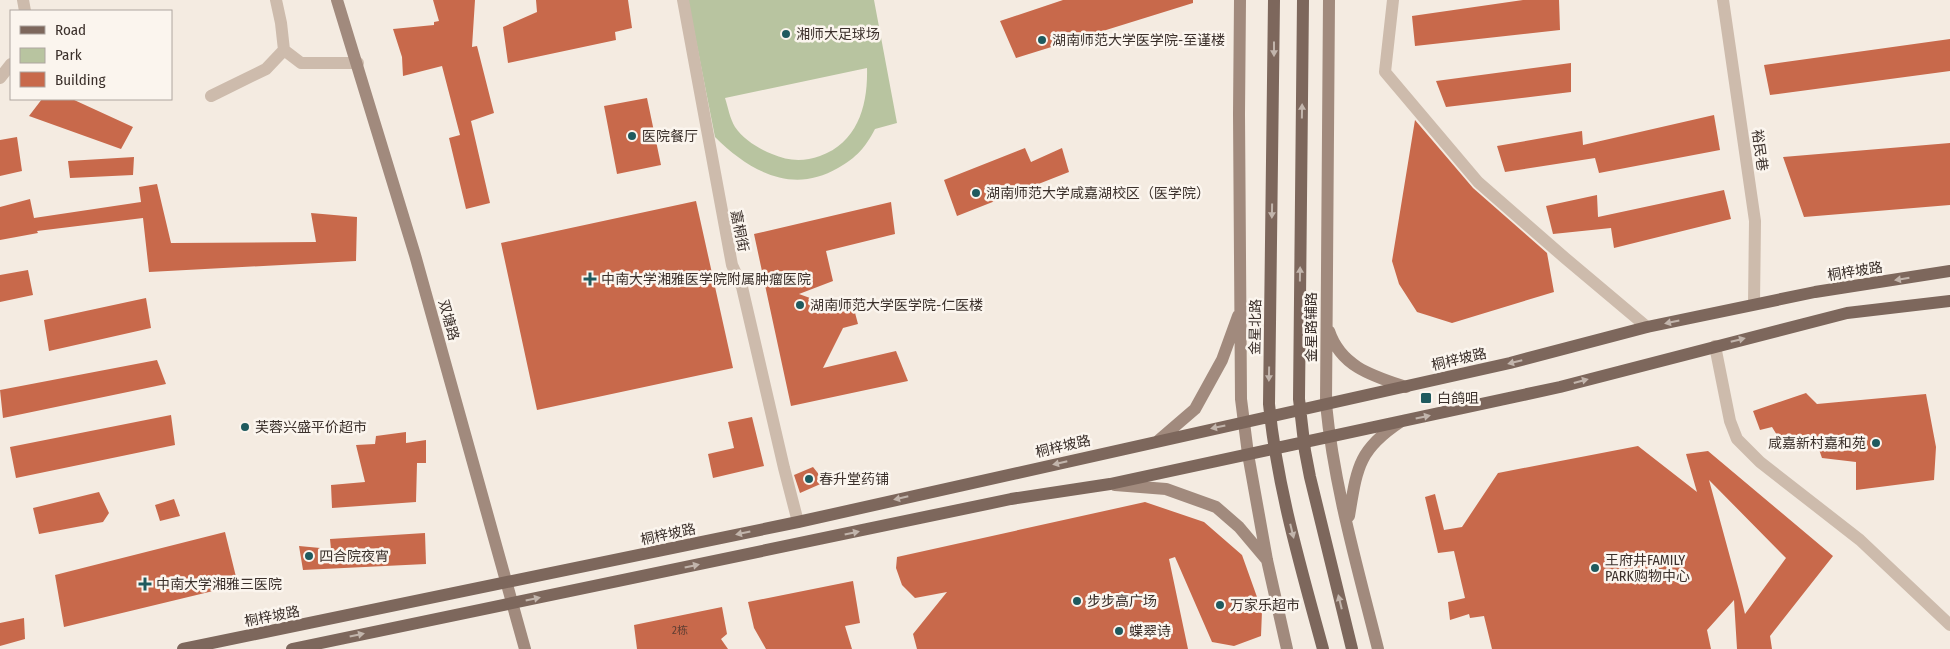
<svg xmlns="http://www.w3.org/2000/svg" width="1950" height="649" viewBox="0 0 1950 649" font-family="'Fira Sans Condensed','Noto Sans SC',sans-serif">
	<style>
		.green { fill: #b8c4a0; fill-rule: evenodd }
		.building { fill: #c8694b; fill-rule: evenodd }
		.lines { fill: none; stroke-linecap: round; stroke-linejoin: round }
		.street { stroke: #cdbbac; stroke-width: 12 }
		.secondary { stroke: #a18a7d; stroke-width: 12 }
		.primary { stroke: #7d675c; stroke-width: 12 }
		.oneway { fill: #c2b5ac }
		.poi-dot { fill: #1f5a5e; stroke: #fbf5ee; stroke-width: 2 }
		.labels { text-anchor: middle; stroke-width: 5; stroke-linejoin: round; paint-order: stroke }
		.number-label { font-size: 11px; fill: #5e3e33 }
		.poi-label { font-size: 14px; fill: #3b302b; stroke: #fbf5ee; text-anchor: start }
		.street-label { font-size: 14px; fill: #3b302b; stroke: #fbf5ee }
	</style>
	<rect width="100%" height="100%" fill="#f4ebe1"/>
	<path class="green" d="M688 0H874L897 123 875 129C865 148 857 157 838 168 792 195 749 171 715 137ZM867 68C868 105 858 142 820 156 803 162 788 161 772 154 759 149 743 139 735 127 730 119 728 107 725 98Z"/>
	<path class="building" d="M433 0H475L472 47 477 46 494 113 471 121 490 203 466 209 449 138 460 135 442 66 403 76 402 57 393 29 434 25V22L439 21Z
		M536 0H628L632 28 615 32 616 40 508 63 503 27 537 12Z
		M1063 0H1193V3L1016 58 1000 21Z
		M1523 0H1559L1560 30 1415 46 1412 16Z
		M1950 39V71L1770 95 1764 65Z
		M1571 63V92L1446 107 1436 81Z
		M647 98 661 165 617 174 604 106Z
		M42 99H72L133 127 121 149 29 116Z
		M1714 115 1720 150 1599 173 1595 158 1505 172 1497 146 1582 131 1583 145Z
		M1415 120 1473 188 1547 253 1554 292 1452 323 1417 312 1399 284 1392 261Z
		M17 137 22 171 0 176V140Z
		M1950 143V205L1804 217 1783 157Z
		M1025 148 1031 162 1062 148 1069 172 957 216 944 180Z
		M134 157 133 175 70 178 68 161Z
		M157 184 171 243 316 242 311 213 357 217 356 261 149 272 143 218 37 231 38 233 0 240V207L30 199 34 218 141 202 139 187Z
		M1724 190 1731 219 1614 248 1611 228 1553 234 1546 206 1597 195 1598 217Z
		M696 201 733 368 537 410 501 243Z
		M891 202 895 234 826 251 833 281 799 294 843 310 854 309 858 324 843 328 823 368 896 351 908 381 791 406 754 234Z
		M28 270 33 295 0 302V275Z
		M146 298 151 328 49 351 44 320Z
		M157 360 166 384 3 418 0 390Z
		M1806 393 1817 404 1926 394 1936 447 1934 480 1856 490V462L1822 458 1816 441 1783 445 1772 427 1760 430 1753 411Z
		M171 415 175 445 16 478 10 447Z
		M752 417 764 466 713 478 708 454 734 448 728 422Z
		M406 432V443L426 440V463H417L416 502 332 508 331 485 365 482 356 445 375 444 376 436Z
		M1638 446 1697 492 1686 454 1708 451 1833 556 1770 636 1772 649H1737L1734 600 1707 630 1711 649H1492L1484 616 1470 618 1469 614 1450 620 1448 602 1465 598 1454 551 1438 553 1425 497 1435 494 1444 530 1462 527 1498 473ZM1709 480 1786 558 1745 614 1739 590Z
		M813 467 825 482 800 493 794 475Z
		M99 492 109 513 103 522 39 534 33 508Z
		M174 499 180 516 160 521 155 505Z
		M1145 502 1204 522 1242 555 1262 611 1261 636 1234 646 1212 642 1175 557 1169 559 1188 649H917L913 634 947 592 915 598 902 585 896 568 897 557Z
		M225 532 238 585 64 627 55 575Z
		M425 533 426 564 303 570 299 546 331 549 330 539Z
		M853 581 860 623 845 626 852 649H766L754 628 748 602Z
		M722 607 727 634 721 639 728 649H637L634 625Z
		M24 618 25 639 0 646V623Z"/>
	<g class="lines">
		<path class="street" d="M23 0 25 11
			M276 0 281 23 284 50 301 63H358
			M683 0 732 265 742 287 784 468 798 522
			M1393 0 1385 72 1478 182 1565 258 1647 327
			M1723 0 1755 221 1754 304
			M0 78 11 64
			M211 96 266 69 284 50
			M1715 346 1730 421 1737 439 1760 462 1860 540 1950 625"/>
		<path class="secondary" d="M337 0 415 255 525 649
			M1240 0 1239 114 1241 399 1248 454 1267 560 1287 649
			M1329 0 1326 404C1334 487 1358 569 1378 649
			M1329 331C1341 367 1373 376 1406 387
			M1159 440 1195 409 1222 360 1238 316
			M1115 485 1166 489 1216 507 1239 527 1266 559
			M1349 516C1357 468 1358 450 1400 422"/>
		<path class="primary" d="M1274 0 1269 404C1277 487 1301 568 1323 649
			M1303 0 1299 399 1305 451 1310 477 1352 649
			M183 649 798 522 1510 363 1647 327 1815 292 1950 271
			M292 649 1011 499 1110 484 1560 387 1847 313 1950 301"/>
	</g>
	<defs><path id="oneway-solid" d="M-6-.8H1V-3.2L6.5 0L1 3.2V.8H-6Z" transform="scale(1.25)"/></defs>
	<g class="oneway">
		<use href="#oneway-solid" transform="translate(1274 49) rotate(90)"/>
		<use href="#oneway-solid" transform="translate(1302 111) rotate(-89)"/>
		<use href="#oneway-solid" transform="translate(1272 211) rotate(91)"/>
		<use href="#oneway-solid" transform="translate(1300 274) rotate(-89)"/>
		<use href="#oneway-solid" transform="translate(1902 279) rotate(171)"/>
		<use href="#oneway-solid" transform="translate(1672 322) rotate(168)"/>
		<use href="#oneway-solid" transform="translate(1738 340) rotate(-14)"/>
		<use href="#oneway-solid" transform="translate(1515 362) rotate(166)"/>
		<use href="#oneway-solid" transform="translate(1269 374) rotate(91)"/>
		<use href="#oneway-solid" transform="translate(1581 381) rotate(-15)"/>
		<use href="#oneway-solid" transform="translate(1423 417) rotate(-12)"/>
		<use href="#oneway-solid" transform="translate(1218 427) rotate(168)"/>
		<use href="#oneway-solid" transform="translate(1060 463) rotate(167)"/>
		<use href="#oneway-solid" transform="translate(901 498) rotate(167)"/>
		<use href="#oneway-solid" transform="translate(1292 531) rotate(76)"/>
		<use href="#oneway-solid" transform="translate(743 533) rotate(168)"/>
		<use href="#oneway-solid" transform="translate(852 533) rotate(-12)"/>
		<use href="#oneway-solid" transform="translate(692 566) rotate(-12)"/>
		<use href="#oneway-solid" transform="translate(533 599) rotate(-12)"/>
		<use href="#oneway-solid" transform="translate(1340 602) rotate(-104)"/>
		<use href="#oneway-solid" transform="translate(357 635) rotate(-12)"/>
	</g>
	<g class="poi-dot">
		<circle cx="786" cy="34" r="5"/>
		<circle cx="1042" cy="40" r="5"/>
		<circle cx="632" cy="136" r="5"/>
		<circle cx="976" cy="193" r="5"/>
		<path d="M587.5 271.5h5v5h5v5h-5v5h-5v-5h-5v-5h5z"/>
		<circle cx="800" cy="305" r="5"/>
		<rect x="1420" y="392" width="12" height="12" rx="2.5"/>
		<circle cx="245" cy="427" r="5"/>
		<circle cx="1876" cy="443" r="5"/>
		<circle cx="809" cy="479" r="5"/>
		<circle cx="309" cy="556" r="5"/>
		<circle cx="1595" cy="568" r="5"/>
		<path d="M142.5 576.5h5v5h5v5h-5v5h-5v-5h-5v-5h5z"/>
		<circle cx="1077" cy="601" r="5"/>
		<circle cx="1220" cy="605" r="5"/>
		<circle cx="1119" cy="631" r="5"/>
	</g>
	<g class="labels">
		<g class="number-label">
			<text x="680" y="634">2栋</text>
		</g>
		<g class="poi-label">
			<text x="796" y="39">湘师大足球场</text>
			<text x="1052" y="45">湖南师范大学医学院-至谨楼</text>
			<text x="642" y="141">医院餐厅</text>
			<text x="986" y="198">湖南师范大学咸嘉湖校区（医学院）</text>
			<text x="601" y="284">中南大学湘雅医学院附属肿瘤医院</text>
			<text x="810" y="310">湖南师范大学医学院-仁医楼</text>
			<text x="1437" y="403">白鸽咀</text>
			<text x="255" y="432">芙蓉兴盛平价超市</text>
			<text x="1866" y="448" text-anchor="end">咸嘉新村嘉和苑</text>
			<text x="819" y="484">春升堂药铺</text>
			<text x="319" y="561">四合院夜宵</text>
			<text x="1605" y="565">王府井FAMILY<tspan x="1605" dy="16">PARK购物中心</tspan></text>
			<text x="156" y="589">中南大学湘雅三医院</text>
			<text x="1087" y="606">步步高广场</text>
			<text x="1230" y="610">万家乐超市</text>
			<text x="1129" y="636">蝶翠诗</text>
		</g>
		<g class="street-label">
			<text transform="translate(1760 150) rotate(82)" y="5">裕民巷</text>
			<text transform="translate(740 231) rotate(79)" y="5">嘉桐街</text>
			<text transform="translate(1855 271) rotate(-9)" y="5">桐梓坡路</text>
			<text transform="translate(449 320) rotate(74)" y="5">双塘路</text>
			<text transform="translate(1255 327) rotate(-89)" y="5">金星北路</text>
			<text transform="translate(1311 327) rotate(-90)" y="5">金星路辅路</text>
			<text transform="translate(1459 359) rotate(-13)" y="5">桐梓坡路</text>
			<text transform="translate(1063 446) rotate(-13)" y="5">桐梓坡路</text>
			<text transform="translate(668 534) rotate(-12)" y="5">桐梓坡路</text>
			<text transform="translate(272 616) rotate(-11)" y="5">桐梓坡路</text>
		</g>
	</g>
	<rect x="10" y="10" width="162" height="90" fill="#fbf5ee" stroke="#aea6a0"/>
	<rect x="20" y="26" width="25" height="8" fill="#7d675c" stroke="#aea6a0"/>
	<text x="55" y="35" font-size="15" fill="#3b302b">Road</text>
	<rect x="20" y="48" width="25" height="15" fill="#b8c4a0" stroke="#aea6a0"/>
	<text x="55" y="60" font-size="15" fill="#3b302b">Park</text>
	<rect x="20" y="72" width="25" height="15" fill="#c8694b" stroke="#aea6a0"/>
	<text x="55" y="85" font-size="15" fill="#3b302b">Building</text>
</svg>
